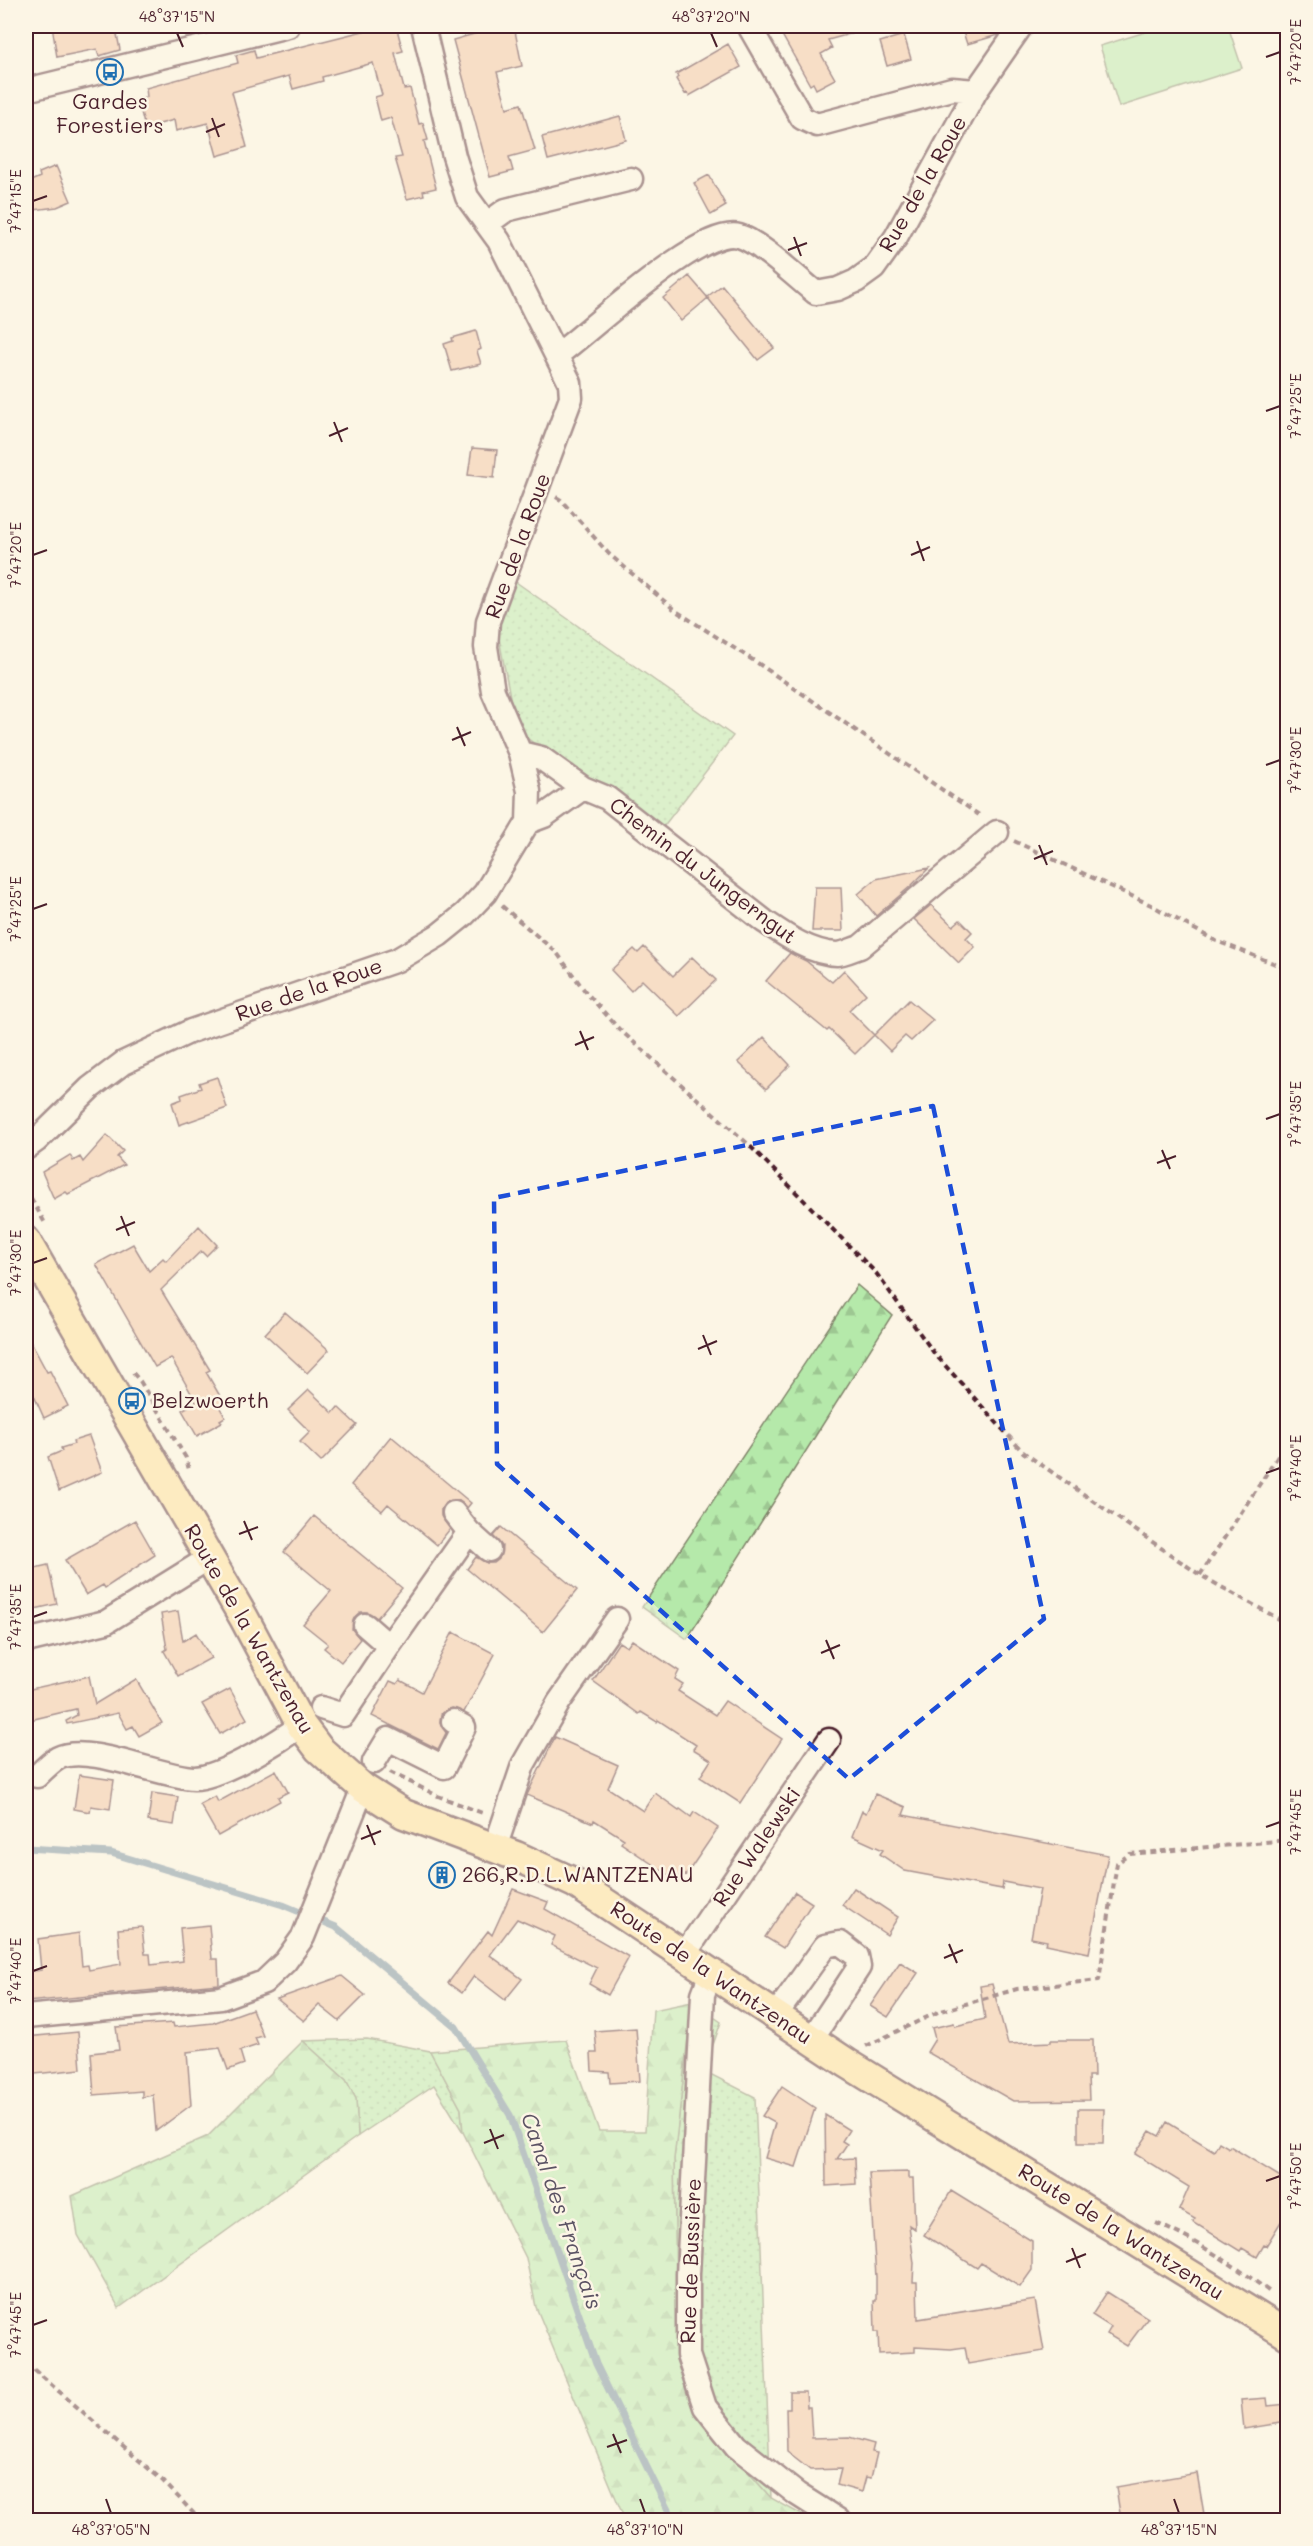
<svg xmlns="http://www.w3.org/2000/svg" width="1313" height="2546" viewBox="0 0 1313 2546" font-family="Mali,sans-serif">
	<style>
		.green { fill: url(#green-dots); stroke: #80846a; stroke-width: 1.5 }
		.forest { fill: url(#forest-firs); stroke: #80846a; stroke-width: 1.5 }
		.pitch { fill: #b5e9aa; stroke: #80846a; stroke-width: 1.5 }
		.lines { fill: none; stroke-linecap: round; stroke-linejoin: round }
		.stream { stroke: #6e879c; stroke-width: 7 }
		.building { fill: #f1c0a1; stroke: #4a1f2b; stroke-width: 1.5 }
		.minor-casing { stroke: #4a1f2b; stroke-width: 27 }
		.major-casing { stroke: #4a1f2b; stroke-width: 33 }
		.path { stroke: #4a1f2b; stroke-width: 4; stroke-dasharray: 6 4.5; stroke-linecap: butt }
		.minor { stroke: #fcf5e5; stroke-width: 22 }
		.major { stroke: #fedd96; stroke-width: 28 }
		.marked { fill: none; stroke: #1d4ed8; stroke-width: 4.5; stroke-dasharray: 12 8; stroke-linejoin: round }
		.ticks { fill: none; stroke: #4a1f2b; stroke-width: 2 }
		.labels { text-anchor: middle; stroke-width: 5; stroke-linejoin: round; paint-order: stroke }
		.poi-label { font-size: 21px; fill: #4a1f2b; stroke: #fcf5e5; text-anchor: start }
		.street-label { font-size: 21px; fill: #4a1f2b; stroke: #fcf5e5 }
		.water-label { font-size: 22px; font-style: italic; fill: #5c5364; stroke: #fcf5e5 }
		.neatline { fill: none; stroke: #4a1f2b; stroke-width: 2 }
		.ticks-label { font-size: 15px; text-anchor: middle; fill: #4a1f2b }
	</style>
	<defs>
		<pattern id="green-dots" width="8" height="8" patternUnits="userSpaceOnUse" patternTransform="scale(1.5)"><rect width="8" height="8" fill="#b5e9aa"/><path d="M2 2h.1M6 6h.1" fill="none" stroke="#9dc792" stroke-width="1.8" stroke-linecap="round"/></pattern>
		<pattern id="forest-firs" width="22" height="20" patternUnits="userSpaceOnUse" patternTransform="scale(1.5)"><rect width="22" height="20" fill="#b5e9aa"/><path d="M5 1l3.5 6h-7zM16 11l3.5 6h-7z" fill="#9dc792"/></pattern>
	</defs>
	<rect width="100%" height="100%" fill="#fcf5e5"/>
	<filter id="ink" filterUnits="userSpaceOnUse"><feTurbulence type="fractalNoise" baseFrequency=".0167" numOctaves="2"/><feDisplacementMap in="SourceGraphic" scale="12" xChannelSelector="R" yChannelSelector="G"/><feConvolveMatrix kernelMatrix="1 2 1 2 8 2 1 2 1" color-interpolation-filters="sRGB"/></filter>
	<g filter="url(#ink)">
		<path class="green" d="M516 582 733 736 660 831 574 774 527 738 512 707 497 628Z
			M692 2002 721 2022 704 2071 755 2097 771 2498 712 2431 692 2401 676 2298 674 2159Z
			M367 2039 430 2051 461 2109 463 2132 434 2085 358 2136 356 2099 346 2080 303 2041Z"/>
		<path class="forest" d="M857 1285 892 1315 687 1639 642 1607Z
			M692 2002 674 2159 676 2298 692 2401 712 2431 771 2498 811 2520H625L536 2307 526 2258 463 2132 461 2109 430 2051 566 2040 599 2131H645L653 2010Z
			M303 2041 346 2080 356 2099 358 2136 119 2308 78 2235 72 2196 208 2136Z"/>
		<path class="pitch" d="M1165 26H1228L1242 68 1119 107 1100 46Z"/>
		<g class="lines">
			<path class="stream" d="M26 1848 111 1853 283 1905 336 1927 456 2027 510 2115 596 2364 673 2520"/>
		</g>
		<path class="building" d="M52 26H94L95 33 116 29 120 50 99 56 97 49 57 57Z
			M383 26H396L403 51 395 53 404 89 410 88 419 124 423 123 428 140 424 141 436 188 423 191 424 195 407 199 395 158 402 157 391 118 381 121 375 97 382 95 373 63 322 77 323 81 293 89 289 76 232 92 247 147 234 151 217 156 208 123 176 131 174 120 145 128 138 100 147 97 146 88 238 63 236 55 254 50 256 58Z
			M495 26H514L522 66 497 72 507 108 521 104 535 150 509 157 513 171 490 177 453 40 495 28Z
			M777 26H861V31L828 40 832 48 821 54 835 79 816 89 813 83 810 85Z
			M961 26H1005L998 35 967 44Z
			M904 35 911 59 887 66 880 42Z
			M728 44 741 67 689 96 687 93 685 94 676 79 678 77 676 74Z
			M620 116 626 140 548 160 542 137Z
			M56 166 71 201 57 207 26 211V183L40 177 39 173Z
			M709 175 726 206 711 215 694 183Z
			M689 276 708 298 681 321 663 298Z
			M722 285 774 348 758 360 707 297Z
			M476 331 481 349 477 351 481 364 452 371 444 344 453 341 452 338Z
			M472 448 497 450 494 478 468 475Z
			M929 868 912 885 876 916 858 894 876 879Z
			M815 887H841L843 931H812Z
			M931 905 953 926 960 920 972 932 966 938 975 947 959 963 914 919Z
			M644 947 673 976 692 957 716 980 679 1016 642 980 631 991 611 970 634 949 638 953Z
			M790 953 806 961 832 982 844 970 866 994 849 1010 874 1035 855 1054 829 1029 827 1031 766 981Z
			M909 1000 933 1020 911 1041 905 1036 890 1051 874 1035Z
			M764 1037 790 1065 766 1089 738 1062Z
			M217 1077 227 1108 179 1125 172 1103 182 1099 181 1095 201 1088 199 1083Z
			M107 1135 123 1151 117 1157 124 1165 68 1194 66 1192 54 1199 42 1172 70 1155 73 1161 80 1157 83 1162Z
			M199 1226 217 1245 206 1256 201 1251 161 1290 210 1370 206 1372 224 1403 219 1406 225 1417 220 1420 222 1422 197 1436 182 1410 196 1402 171 1358 155 1367 96 1264 133 1244 149 1271 163 1258 166 1261Z
			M285 1312 329 1350 307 1373 265 1334Z
			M26 1333 47 1372 50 1371 68 1406 44 1418 26 1378Z
			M309 1390 333 1413 338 1407 357 1425 321 1462 300 1442 310 1432 288 1410Z
			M89 1436 102 1472 59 1491 48 1457 62 1451 61 1448 74 1444 73 1441Z
			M391 1436 471 1503 467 1508 458 1500H451L445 1503 441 1509V1516L450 1529 437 1545 388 1504 382 1511 351 1485Z
			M314 1516 402 1588 377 1618 367 1612H360L355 1617 352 1629 360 1639 341 1662 324 1648 328 1644 303 1624 331 1591 284 1552Z
			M135 1520 155 1555 114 1582 105 1588 103 1585 86 1595 65 1560Z
			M501 1527 577 1590 543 1632 467 1569 476 1557 487 1563H494L499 1559 502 1546 493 1536Z
			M48 1565 57 1604 26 1611V1570Z
			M178 1611 183 1641 196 1633 211 1658 178 1676 164 1651 167 1649 161 1614Z
			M453 1632 495 1654 464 1712 452 1708 441 1714 440 1722 446 1733 438 1749 372 1716 390 1681 397 1684 400 1680 422 1692Z
			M632 1640 679 1671 675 1679 683 1684 678 1691 715 1715 725 1701 782 1739 740 1803 700 1777 711 1760 693 1749 696 1745 658 1720 657 1722 641 1712 639 1714 593 1681 619 1642 627 1647Z
			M89 1676 95 1704 136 1679 162 1723 139 1736 133 1726 127 1729 118 1713 67 1724 66 1721 77 1715 76 1709 26 1721V1690Z
			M230 1689 247 1719 220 1734 202 1704Z
			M555 1737 618 1765 608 1788 643 1811 655 1793 679 1810 680 1809 691 1817 694 1812 718 1828 686 1875 673 1878 621 1843 624 1839 594 1820 593 1823 527 1795Z
			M276 1770 288 1792 278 1797 280 1801 218 1836 200 1804 215 1796 218 1802Z
			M79 1775 114 1780 110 1809 91 1806 90 1812 74 1809Z
			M152 1793 178 1797 174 1825 148 1821Z
			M875 1794 906 1807 903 1815 1108 1855 1089 1953 1046 1944 1047 1941 1031 1938 1040 1889 1003 1882 1002 1889 905 1871 880 1854 883 1850 852 1836 862 1811 866 1813Z
			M854 1888 898 1917 887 1935 842 1905Z
			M513 1889 548 1902 545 1909 629 1957 608 1995 589 1984 597 1968 551 1945 555 1936 517 1919 490 1955 522 1979 505 2000 474 1976 462 1993 448 1983 488 1931 492 1935Z
			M795 1892 812 1903 783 1948 765 1937Z
			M209 1925 212 1959H218L219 1984 26 2002V1972L41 1970 38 1939 79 1933 82 1966 88 1965 89 1970 121 1964 118 1929 142 1927 145 1954H150L151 1965 183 1961 180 1928Z
			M900 1962 918 1973 888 2017 870 2006Z
			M342 1976 365 1995 339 2021 319 2005 304 2021 277 1999Z
			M992 1984 1008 2044 1051 2042V2040H1093L1094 2076H1088L1089 2100 1013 2101 927 2052 935 2039 932 2028 954 2023 955 2026 985 2019 980 1986Z
			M252 2009 263 2036 255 2038 258 2045 240 2051 244 2064 228 2070 220 2048 187 2052 191 2105 156 2131 153 2095 142 2097V2091L94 2095 91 2053 119 2050 116 2027 173 2023 174 2027 213 2023Z
			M636 2028 640 2081 610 2083 609 2072 592 2071 591 2053H597L595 2031Z
			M78 2032 81 2069 26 2075V2037Z
			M782 2086 815 2108 796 2167 765 2158 775 2123 762 2116Z
			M1078 2109H1104L1103 2143H1078Z
			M825 2115 849 2130 842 2141 847 2144 837 2159 855 2158 856 2184 826 2186Z
			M1167 2122 1214 2151 1219 2142 1229 2148 1230 2146 1287 2181V2212L1266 2246 1264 2245 1257 2257 1242 2248 1240 2251 1193 2222 1195 2219 1179 2210 1189 2187 1135 2154 1150 2131 1159 2136Z
			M909 2172V2178H913L915 2229 909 2225 914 2263 913 2282H917L918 2319 1035 2300 1044 2351 968 2364 965 2347 951 2349 915 2347V2352L879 2354 878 2332H875L874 2301H876V2277L869 2173Z
			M951 2191 1032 2241V2270L1020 2287 981 2263 977 2268 924 2235Z
			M1107 2292 1148 2318 1127 2346 1107 2334 1111 2327 1092 2315Z
			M790 2392H806L807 2407H810L812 2438 849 2437 874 2444 872 2452 877 2453 871 2478 866 2477 862 2492 837 2485 841 2469 810 2470 787 2452 786 2408H790Z
			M1267 2398 1268 2406 1287 2404V2422L1244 2429 1241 2400Z
			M1197 2473 1205 2520H1121L1116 2487Z"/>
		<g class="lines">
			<defs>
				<path id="minor" d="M749 26 802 118 817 125 952 89 976 91
					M26 90 288 26
					M488 223 506 210 631 179
					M557 355C591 331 701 225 739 236 760 242 798 279 816 293L838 289 856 281 874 268 896 237 976 91 1021 26
					M520 753 541 758 583 788 607 798 764 921C786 936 810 953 837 954 844 954 853 949 860 947L997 832
					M528 822 544 816 583 788
					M26 1148 37 1140 90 1088 123 1063 191 1031 397 960 439 935 465 914 485 893 528 822 529 791 520 753 493 691 486 647 488 621 571 398 570 383 499 241 467 197 454 156 423 26
					M454 1513 469 1532 489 1550
					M365 1625 389 1646
					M26 1641 106 1622 209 1558
					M321 1708 343 1715 389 1646 469 1532
					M374 1762 388 1739 444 1767 464 1727 453 1721
					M37 1776C43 1770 51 1762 58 1758 88 1743 161 1777 194 1778 220 1778 280 1741 301 1725
					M495 1848 523 1765 559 1702 617 1619
					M684 1955 829 1740
					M711 1973 703 1994 688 2274V2355L705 2407 736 2446 797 2494 838 2520
					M775 2016 825 1946 840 1943 857 1956 859 1967 811 2040
					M26 2017 221 1998 264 1982 285 1962 303 1937 363 1788"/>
				<path id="major" d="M26 1241 244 1618 301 1725 319 1749 363 1788 404 1814 516 1856 575 1883 847 2063 1288 2335"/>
			</defs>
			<use href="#minor" class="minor-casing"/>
			<use href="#major" class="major-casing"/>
			<path class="path" d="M556 497 561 500 609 554 676 611 759 664 982 817
				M1014 841 1153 906 1214 940 1288 969
				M502 906 557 953 585 991 619 1029 748 1144 876 1273 934 1353 1023 1452 1200 1575 1288 1624
				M26 1189 46 1225
				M133 1373 140 1381 186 1458 189 1470
				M1200 1575 1288 1441
				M390 1772 438 1796 485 1814
				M866 2046 938 2012 1017 1989 1099 1980 1117 1863 1130 1854 1288 1840
				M1156 2223C1197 2241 1234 2265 1270 2292
				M26 2363 163 2481 200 2520"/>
			<use href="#minor" class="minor"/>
			<use href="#major" class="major"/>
		</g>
	</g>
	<path d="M0 0H1313V2546H0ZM933 1106 1044 1619 849 1779 497 1464 494 1198Z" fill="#fcf5e5" fill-opacity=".55" fill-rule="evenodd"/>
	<path class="marked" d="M933 1106 1044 1619 849 1779 497 1464 494 1198Z"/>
	<path class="ticks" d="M177 33 183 47M711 33 717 47M1266 57 1280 52M212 118 219 137M206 132 225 124M33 201 47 196M794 237 801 256M788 250 807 243M1266 411 1280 406M334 422 342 442M329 436 348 428M917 541 924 561M33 555 47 550M911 555 930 547M457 727 465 746M452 740 471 732M1266 765 1280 760M1039 845 1047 865M1034 859 1053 851M33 909 47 904M580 1031 588 1050M575 1045 594 1037M1266 1119 1280 1114M1162 1150 1170 1169M1157 1163 1176 1156M121 1216 129 1236M116 1230 135 1222M33 1263 47 1258M703 1335 711 1355M698 1349 717 1341M1266 1473 1280 1468M244 1521 252 1540M239 1534 258 1527M33 1617 47 1612M826 1640 834 1659M821 1653 840 1645M367 1825 375 1845M1266 1827 1280 1822M361 1839 381 1831M949 1944 957 1963M944 1958 963 1950M33 1971 47 1966M490 2129 498 2149M484 2143 504 2135M1266 2181 1280 2176M1072 2248 1080 2268M1066 2262 1086 2254M33 2325 47 2320M613 2434 621 2453M607 2447 627 2440M106 2499 111 2513M640 2499 645 2513M1174 2499 1179 2513"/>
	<defs>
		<symbol id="bus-ring" viewBox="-11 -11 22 22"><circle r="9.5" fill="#fcf5e5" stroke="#1f6fb2" stroke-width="1.5"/><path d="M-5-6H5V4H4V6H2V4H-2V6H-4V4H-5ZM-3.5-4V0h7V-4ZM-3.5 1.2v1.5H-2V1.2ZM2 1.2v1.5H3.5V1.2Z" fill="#1f6fb2"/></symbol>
		<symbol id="building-ring" viewBox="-11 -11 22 22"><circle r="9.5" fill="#fcf5e5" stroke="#1f6fb2" stroke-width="1.5"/><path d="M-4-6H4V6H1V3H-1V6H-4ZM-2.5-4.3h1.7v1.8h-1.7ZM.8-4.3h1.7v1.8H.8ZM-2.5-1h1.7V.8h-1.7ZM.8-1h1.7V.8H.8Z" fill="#1f6fb2"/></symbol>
	</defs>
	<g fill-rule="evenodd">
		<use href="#bus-ring" x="95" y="57" width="30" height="30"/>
		<use href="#bus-ring" x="117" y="1386" width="30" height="30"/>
		<use href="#building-ring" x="427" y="1860" width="30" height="30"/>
	</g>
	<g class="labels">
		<g class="poi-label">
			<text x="110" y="109" text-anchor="middle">Gardes<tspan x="110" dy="24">Forestiers</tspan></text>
			<text x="152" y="1408">Belzwoerth</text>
			<text x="462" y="1882">266,R.D.L.WANTZENAU</text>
		</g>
		<g class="street-label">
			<text transform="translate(923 184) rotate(-60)" y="7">Rue de la Roue</text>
			<text transform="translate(518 546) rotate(-70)" y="7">Rue de la Roue</text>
			<text transform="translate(703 871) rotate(37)" y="7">Chemin du Jungerngut</text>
			<text transform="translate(309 990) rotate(-19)" y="7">Rue de la Roue</text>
			<text transform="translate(249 1629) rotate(60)" y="7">Route de la Wantzenau</text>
			<text transform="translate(757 1847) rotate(-56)" y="7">Rue Walewski</text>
			<text transform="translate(711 1973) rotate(34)" y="7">Route de la Wantzenau</text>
			<text transform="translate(1121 2232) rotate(32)" y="7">Route de la Wantzenau</text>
			<text transform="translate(691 2261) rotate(-88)" y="7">Rue de Bussière</text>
		</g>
		<g class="water-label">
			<text transform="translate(562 2211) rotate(71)" y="8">Canal des Français</text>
		</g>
	</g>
	<rect width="1313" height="2546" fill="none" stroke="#fcf5e5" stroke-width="66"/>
	<rect x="33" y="33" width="1247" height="2480" class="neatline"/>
	<g class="ticks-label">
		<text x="177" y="22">48°37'15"N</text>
		<text x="711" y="22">48°37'20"N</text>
		<text transform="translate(1296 52) rotate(-90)" y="5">7°47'20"E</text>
		<text transform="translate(16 201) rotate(-90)" y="5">7°47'15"E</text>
		<text transform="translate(1296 406) rotate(-90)" y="5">7°47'25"E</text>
		<text transform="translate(16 555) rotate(-90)" y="5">7°47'20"E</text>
		<text transform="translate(1296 760) rotate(-90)" y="5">7°47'30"E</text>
		<text transform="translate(16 909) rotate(-90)" y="5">7°47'25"E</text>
		<text transform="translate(1296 1114) rotate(-90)" y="5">7°47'35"E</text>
		<text transform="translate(16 1263) rotate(-90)" y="5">7°47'30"E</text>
		<text transform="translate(1296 1468) rotate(-90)" y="5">7°47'40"E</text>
		<text transform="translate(16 1617) rotate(-90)" y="5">7°47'35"E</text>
		<text transform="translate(1296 1822) rotate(-90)" y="5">7°47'45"E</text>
		<text transform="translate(16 1971) rotate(-90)" y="5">7°47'40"E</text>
		<text transform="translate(1296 2176) rotate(-90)" y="5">7°47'50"E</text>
		<text transform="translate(16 2325) rotate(-90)" y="5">7°47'45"E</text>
		<text x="111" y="2535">48°37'05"N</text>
		<text x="645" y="2535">48°37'10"N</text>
		<text x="1179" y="2535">48°37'15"N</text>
	</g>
</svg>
